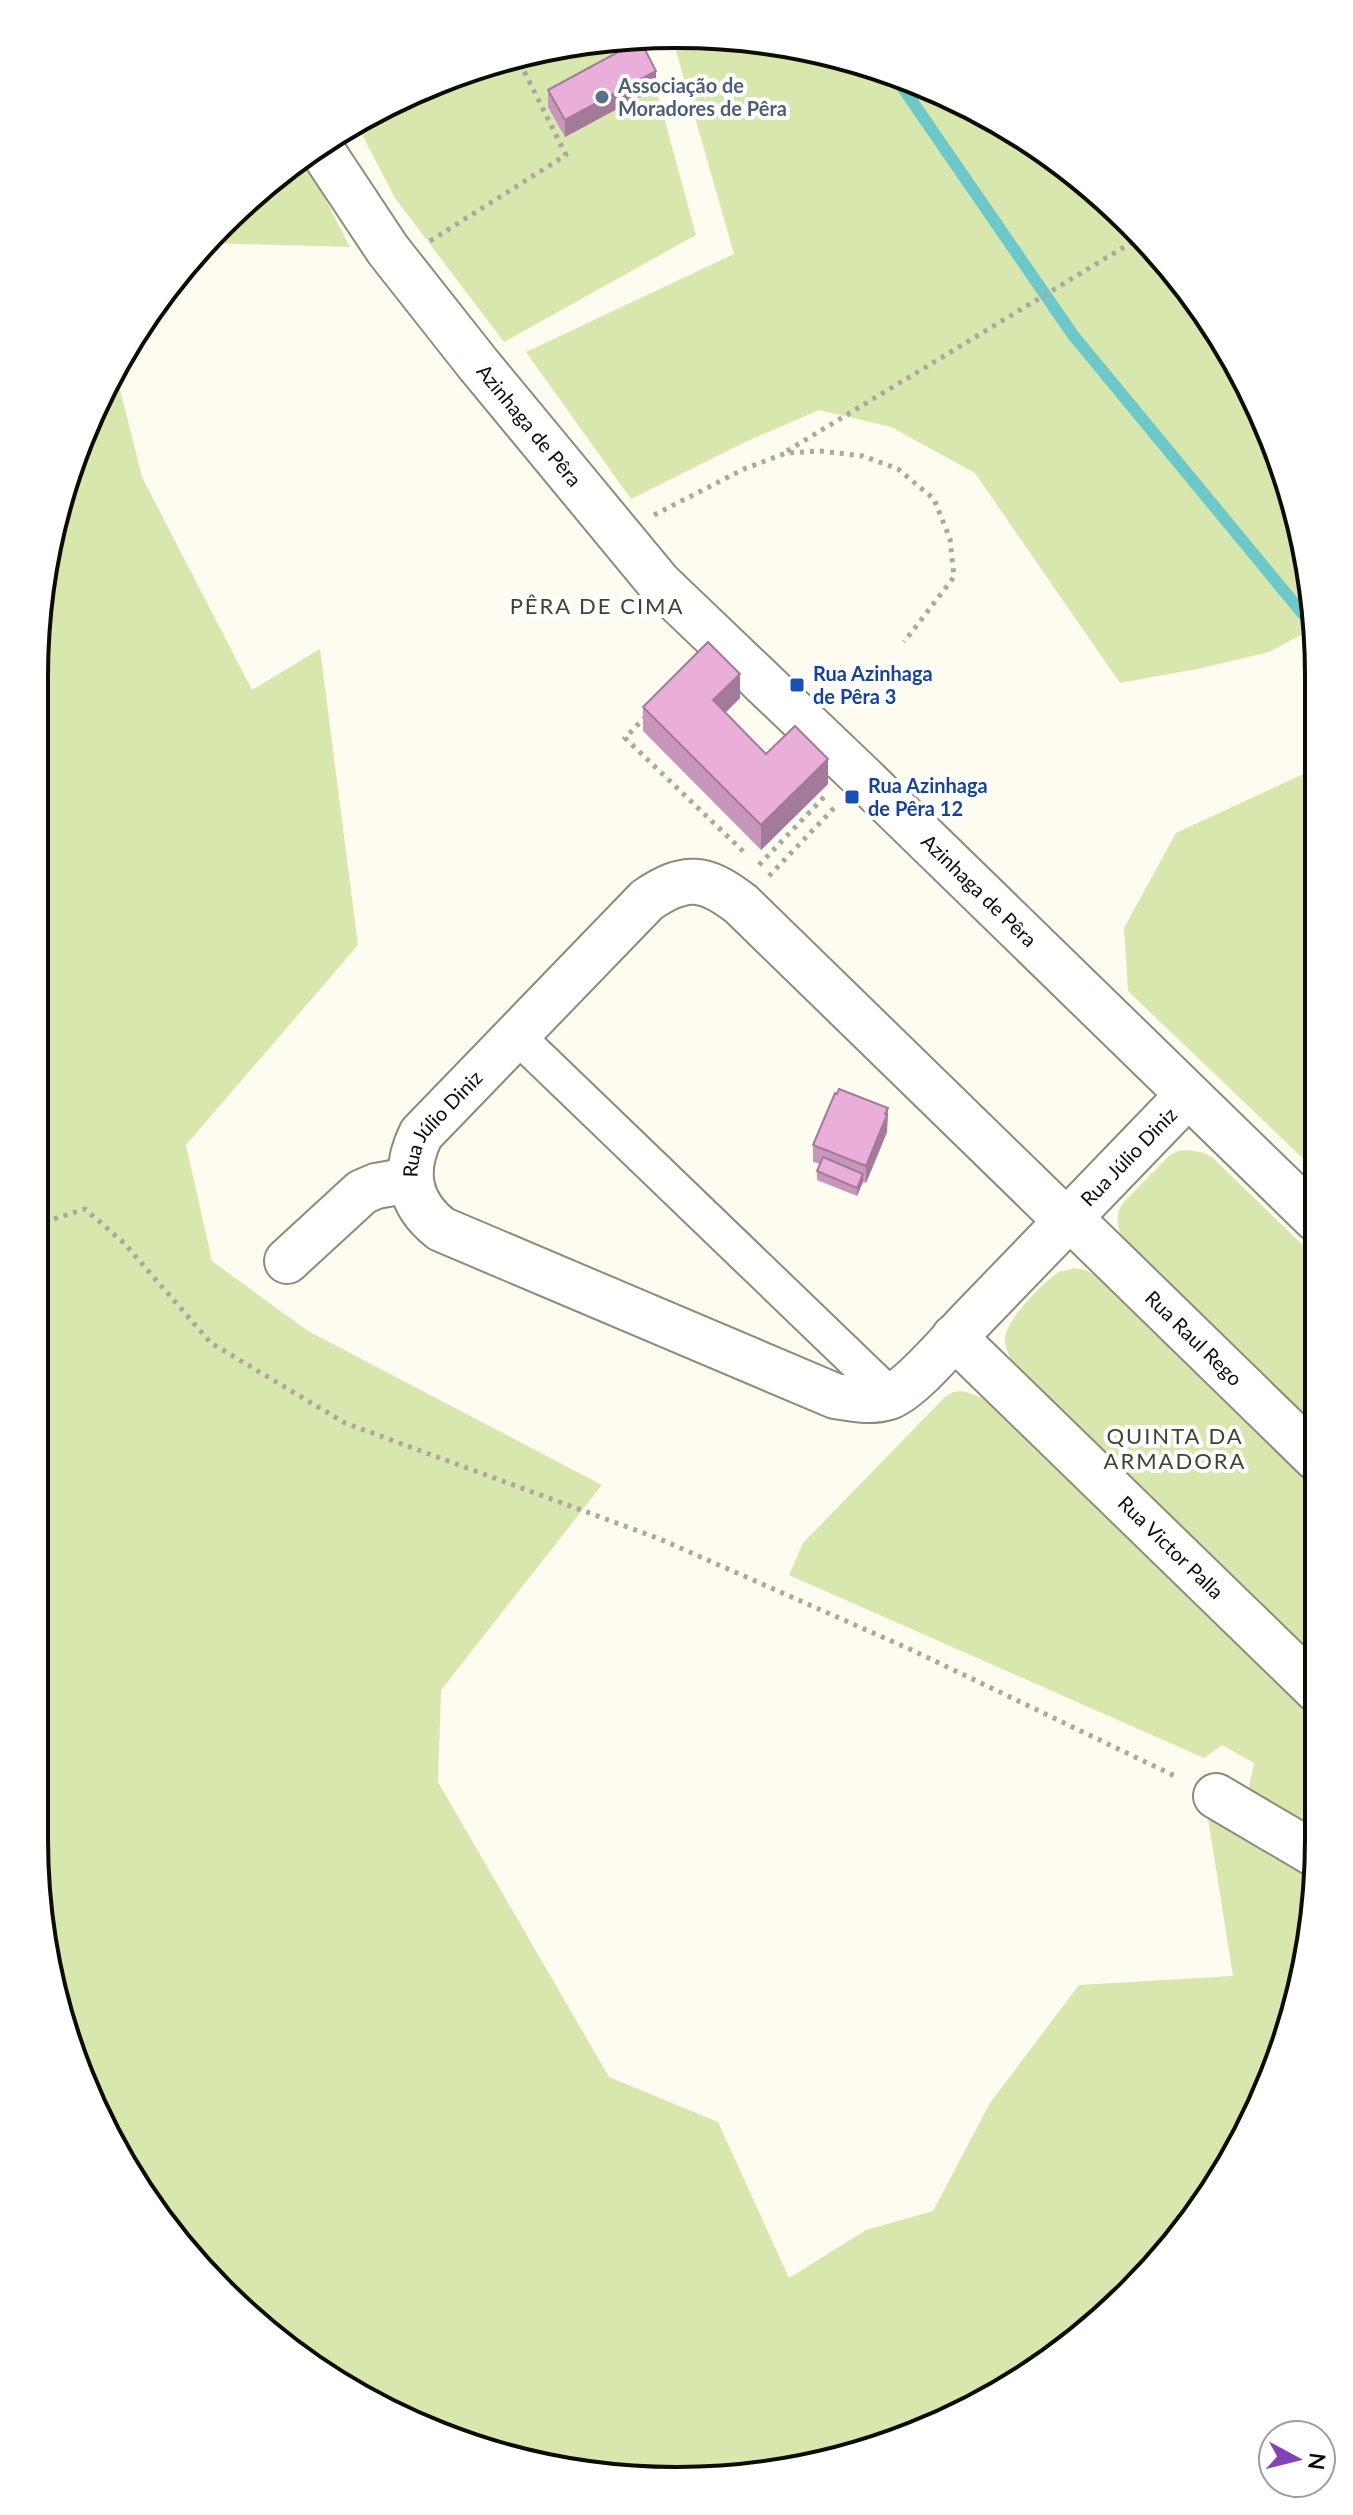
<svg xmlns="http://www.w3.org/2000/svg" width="1353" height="2515" viewBox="0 0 1353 2515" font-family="Lato,sans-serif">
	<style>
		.green { fill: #d7e7ad }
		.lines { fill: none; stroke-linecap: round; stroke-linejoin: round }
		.stream { stroke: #6dc8ca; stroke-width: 12 }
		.pedestrian-casing { stroke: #8f8a79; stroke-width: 38 }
		.minor-casing { stroke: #8f8a79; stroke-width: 48 }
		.tertiary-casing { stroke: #8f8a79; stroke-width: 48 }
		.path { stroke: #aba89f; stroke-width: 5; stroke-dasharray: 4 6; stroke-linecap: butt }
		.pedestrian { stroke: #fff; stroke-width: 34 }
		.minor { stroke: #fff; stroke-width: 44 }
		.tertiary { stroke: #fff; stroke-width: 44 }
		.wall { fill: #c896bb }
		.shaded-wall { fill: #a37a99 }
		.building { fill: #e9afda; stroke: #a37a99; stroke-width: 2 }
		.service-dot { fill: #5c6f8a; stroke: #fff; stroke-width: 3 }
		.transit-dot { fill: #1a4fb4; stroke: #fff; stroke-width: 3 }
		.labels { text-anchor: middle; stroke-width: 8; stroke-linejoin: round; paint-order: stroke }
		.service-label { font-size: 20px; font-weight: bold; fill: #4e5e75; stroke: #fff; text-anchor: start }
		.street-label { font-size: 20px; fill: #0e0c06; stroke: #fff }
		.transit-label { font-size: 20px; font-weight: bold; fill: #164399; stroke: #fff; text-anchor: start }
		.neighbourhood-label { font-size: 22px; letter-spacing: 2px; fill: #454031; stroke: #fff }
		.rim { fill: none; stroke: #0e0c06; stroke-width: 4 }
	</style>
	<rect width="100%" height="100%" fill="#fefbf0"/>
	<path class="green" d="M635 35 640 57 656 88 696 235 504 342 395 198 356 123 392 100 510 56Z
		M672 37 760 39 883 68 997 120 1100 194 1210 319 1285 470 1314 593V628L1269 652 1202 668 1120 683 975 473 891 427 819 410 745 442 631 499 526 352 734 254Z
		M303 156 350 247 204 243 285 167Z
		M109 381 120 389 142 477 252 690 320 649 358 945 186 1145 212 1261 308 1331 602 1485 441 1690 438 1782 609 2077 718 2122 789 2278 866 2230 933 2211 990 2103 1079 1985 1233 1976 1207 1812 1318 1878 1297 2005 1233 2159 1100 2321 923 2432 719 2480 511 2459 320 2373 167 2230 68 2045 34 1838 35 635 56 510Z
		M1314 769 1315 1170 1128 991 1124 928 1176 833Z
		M1188 1150 1205 1153 1213 1158 1316 1258V1425L1122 1237C1116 1225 1116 1216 1122 1204L1169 1156 1178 1151Z
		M1074 1268 1086 1270 1097 1277 1316 1490 1317 1657 1014 1363C1009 1355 1005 1349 1005 1339 1005 1321 1045 1279 1061 1271 1063 1271 1072 1269 1074 1268Z
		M963 1391 983 1398 1317 1723V1829L1249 1788 1254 1763 1222 1745 1204 1758 789 1575 803 1543 945 1397 953 1392Z"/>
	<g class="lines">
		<path class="stream" d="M892 72 1073 335 1303 614"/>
		<defs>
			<path id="pedestrian" d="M516 1035 891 1396"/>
			<g id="minor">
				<path id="s1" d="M1188 1095C1116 1170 1044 1244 973 1318 953 1338 913 1388 889 1397 870 1403 853 1399 835 1396L441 1229C408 1203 403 1171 421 1134L647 900C685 874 705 876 741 904L1053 1208 1070 1218 1316 1458"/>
				<path d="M287 1261 362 1192 376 1186 410 1180"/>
				<path id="s2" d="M954 1337 1317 1690"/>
				<path d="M1216 1796 1318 1856"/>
			</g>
			<g id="tertiary">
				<path id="s3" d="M319 146 388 250 478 364 659 583 861 776 1316 1219"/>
			</g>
		</defs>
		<use href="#pedestrian" class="pedestrian-casing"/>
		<use href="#minor" class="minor-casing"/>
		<use href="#tertiary" class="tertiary-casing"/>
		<path class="path" d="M505 58 507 62 522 54
			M430 241 566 155 517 57
			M787 451 1139 238
			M654 515 744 469 786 453 820 451 863 456 898 469 934 499 950 539 954 577 904 642
			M646 716 625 738 746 854
			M759 865 824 797
			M769 876 834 808
			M35 1225 85 1209 124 1243 211 1343 345 1423 660 1539 914 1651 1179 1778"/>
		<use href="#pedestrian" class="pedestrian"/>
		<use href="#minor" class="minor"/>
		<use href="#tertiary" class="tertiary"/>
	</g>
	<path class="wall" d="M656 88 565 137 548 107V90Z
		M740 698 725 713 766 754 828 784 761 850 643 731V707Z
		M888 1108 887 1132 866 1183 863 1182 857 1196 817 1180V1171L820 1164 813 1162V1145Z"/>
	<path class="shaded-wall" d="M656 71V88L565 137V120Z
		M740 674V698L713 725V700Z
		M828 759V784L761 850V825Z
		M888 1108 887 1132 866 1183V1166Z
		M863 1174V1182L857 1196V1188Z"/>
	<path class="building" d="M640 40 656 71 565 120 548 90Z
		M708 642 740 674 713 700 766 754 795 726 828 759 761 825 643 707Z
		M839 1089 888 1108 885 1114 887 1115 866 1166 813 1145 835 1093 837 1094Z
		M823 1157 863 1174 857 1188 817 1171Z"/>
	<circle class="service-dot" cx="602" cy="97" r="8"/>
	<g class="transit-dot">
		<rect x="789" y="677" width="16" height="16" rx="4"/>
		<rect x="844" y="789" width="16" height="16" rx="4"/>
	</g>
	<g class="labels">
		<g class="service-label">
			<text x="618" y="93">Associação de<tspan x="618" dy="23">Moradores de Pêra</tspan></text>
		</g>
		<g class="street-label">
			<text dy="7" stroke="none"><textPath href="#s3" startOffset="350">Azinhaga de Pêra</textPath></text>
			<text dy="7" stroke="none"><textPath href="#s3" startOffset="998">Azinhaga de Pêra</textPath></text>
			<text dy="7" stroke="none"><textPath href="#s1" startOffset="1034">Rua Júlio Diniz</textPath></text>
			<text transform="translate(1129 1157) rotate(-46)" y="7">Rua Júlio Diniz</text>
			<text dy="7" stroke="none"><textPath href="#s1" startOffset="2072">Rua Raul Rego</textPath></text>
			<text dy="7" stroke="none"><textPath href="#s2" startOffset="302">Rua Victor Palla</textPath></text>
		</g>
		<g class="transit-label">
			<text x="813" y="681">Rua Azinhaga<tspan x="813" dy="23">de Pêra 3</tspan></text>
			<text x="868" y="793">Rua Azinhaga<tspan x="868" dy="23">de Pêra 12</tspan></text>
		</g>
		<g class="neighbourhood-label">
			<text x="597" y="614">PÊRA DE CIMA</text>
			<text x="1175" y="1444">QUINTA DA<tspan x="1175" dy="25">ARMADORA</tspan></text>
		</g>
	</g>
	<path d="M0 0H1353V2515H0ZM676 48H677A628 628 0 0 1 1305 676V1839A628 628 0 0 1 677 2467H676A628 628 0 0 1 48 1839V676A628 628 0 0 1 676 48Z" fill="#fff" fill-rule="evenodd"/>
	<path class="rim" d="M676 48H677A628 628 0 0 1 1305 676V1839A628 628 0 0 1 677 2467H676A628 628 0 0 1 48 1839V676A628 628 0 0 1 676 48Z"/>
	<g transform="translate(1297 2459) rotate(97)"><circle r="38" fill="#ffffff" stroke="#9f9e9b" stroke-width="2"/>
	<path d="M0-6L14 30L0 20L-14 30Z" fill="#8343b8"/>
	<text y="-12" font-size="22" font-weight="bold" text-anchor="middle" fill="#0e0c06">N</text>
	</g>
</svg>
